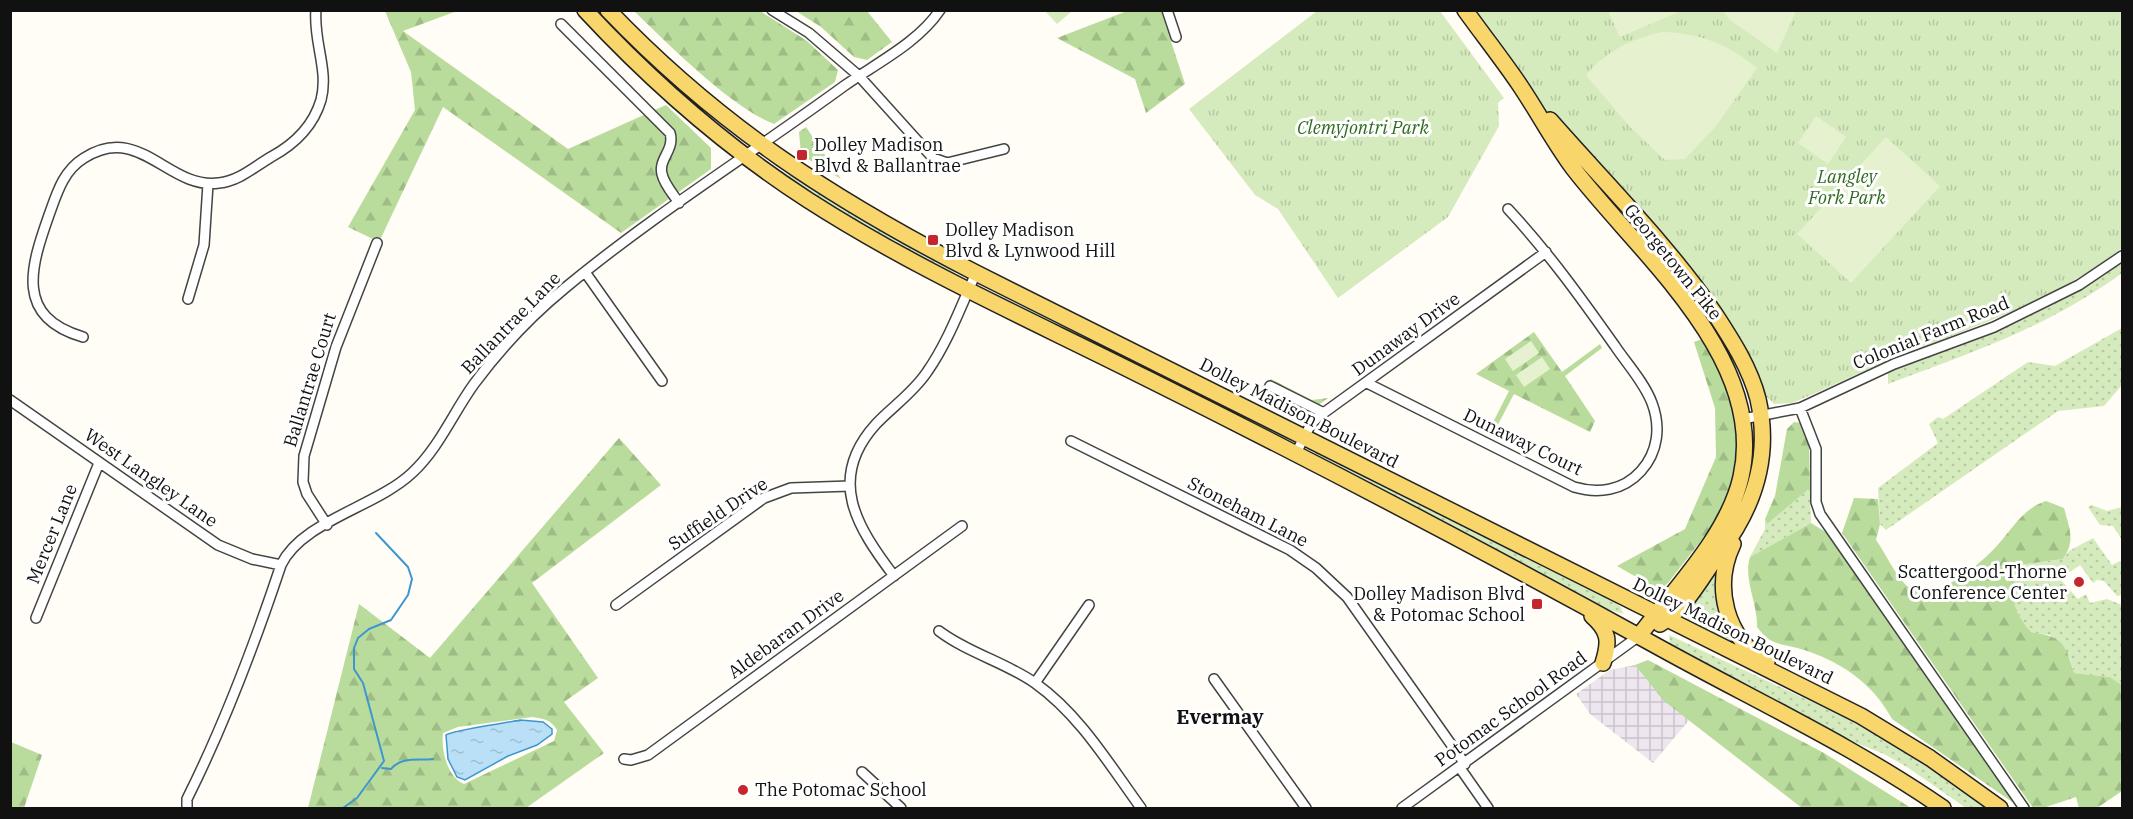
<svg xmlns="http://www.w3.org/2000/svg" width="2133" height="819" viewBox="0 0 2133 819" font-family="'IBM Plex Serif',serif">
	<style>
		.industrial { fill: url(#industrial-grid) }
		.grass { fill: url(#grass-dots) }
		.forest { fill: url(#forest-firs); fill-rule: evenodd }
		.park { fill: url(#park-tufts) }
		.pitch { fill: #e6f2cf }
		.water { fill: url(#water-ripples); stroke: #3f96cf; stroke-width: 1.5 }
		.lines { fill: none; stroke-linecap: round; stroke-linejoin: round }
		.stream { stroke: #3f96cf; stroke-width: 2 }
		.street-casing { stroke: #444; stroke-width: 12 }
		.primary-casing { stroke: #222; stroke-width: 18 }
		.street { stroke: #fff; stroke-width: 9 }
		.primary { stroke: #f9d66b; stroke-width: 15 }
		.poi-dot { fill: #c4262e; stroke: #fff; stroke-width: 2 }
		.labels { text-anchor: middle; stroke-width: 6; stroke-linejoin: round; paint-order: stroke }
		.park-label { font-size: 18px; font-style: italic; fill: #2f6b1f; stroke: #fff }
		.poi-label { font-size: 18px; fill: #111; stroke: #fff; text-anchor: start }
		.street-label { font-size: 18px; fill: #111; stroke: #fff }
		.neighbourhood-label { font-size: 20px; font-weight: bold; fill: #111; stroke: #fff }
	</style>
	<defs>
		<pattern id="industrial-grid" width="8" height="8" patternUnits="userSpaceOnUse" patternTransform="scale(1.5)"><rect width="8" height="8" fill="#eee6ef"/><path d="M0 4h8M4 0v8" fill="none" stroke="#cbc4cc"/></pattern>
		<pattern id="grass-dots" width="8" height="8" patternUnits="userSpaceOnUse" patternTransform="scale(1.5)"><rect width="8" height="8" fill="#d5ebbd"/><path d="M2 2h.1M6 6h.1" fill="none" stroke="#b6c8a1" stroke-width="1.8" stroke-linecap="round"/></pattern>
		<pattern id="forest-firs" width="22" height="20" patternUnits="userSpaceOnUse" patternTransform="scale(1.5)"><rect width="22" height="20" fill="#b9dc9c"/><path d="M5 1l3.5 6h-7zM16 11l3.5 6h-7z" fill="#9ebc85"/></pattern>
		<pattern id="park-tufts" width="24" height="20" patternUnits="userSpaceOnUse" patternTransform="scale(1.5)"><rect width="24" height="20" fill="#d5ebbd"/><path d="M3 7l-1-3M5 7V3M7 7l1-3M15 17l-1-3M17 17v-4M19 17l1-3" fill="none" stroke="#b6c8a1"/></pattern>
		<pattern id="water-ripples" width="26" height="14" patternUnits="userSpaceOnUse" patternTransform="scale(1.5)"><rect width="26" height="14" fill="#b9e0f7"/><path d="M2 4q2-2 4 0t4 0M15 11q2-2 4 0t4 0" fill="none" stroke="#9ebfd3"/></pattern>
	</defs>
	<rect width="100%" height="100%" fill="#fffdf5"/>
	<path class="industrial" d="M1635 665 1696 712 1653 763 1590 714 1576 694 1610 670Z"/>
	<path class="grass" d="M762 160 939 259 955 272 954 276 791 184Z
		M2122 260V273C2048 327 1973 352 1888 384V371L2033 314 2082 287Z
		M983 288 1078 331 1290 439H1285L1194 392 1165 380 981 289Z
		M2122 328V385L2104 406 2058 411 1886 530 1880 524 1878 488 1938 443 1929 424 1938 417 1943 419 2028 362 2055 366Z
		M1319 451 1604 595 1621 607 1623 614 1604 608 1440 526 1316 458 1314 454Z
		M1810 488 1811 523 1750 557 1765 529V519L1767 523Z
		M2092 505 2107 511 2122 507V540L2113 526 2100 525 2088 507Z
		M2093 538 2112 565 2120 561 2122 564V595L2117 596 2104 581 2097 580 2093 583 2080 565 2060 579 2078 599 2086 594 2090 603 2107 599 2122 605V685L2110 677 2074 673 2070 658 2050 635 2031 632C2011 607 2009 595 2020 565L2063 559 2069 551Z
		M1727 548 1721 566 1740 648 1673 618Z
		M1669 635 1855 722 1942 775 1987 808H1966L1907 767 1884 754 1831 733 1670 645Z"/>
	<path class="forest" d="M385 11H457L403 31 568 149 666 105 711 148V169L621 233 443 107 379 242 348 227 415 110 411 72Z
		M634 11H760L807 41 838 70 835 82 774 124C732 108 668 44 634 11Z
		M796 11H867L892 42 867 60 854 57 821 27Z
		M1127 11H1161L1185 84 1146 113 1135 79 1057 38Z
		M806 127 841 179 801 155 799 132Z
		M1534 332 1562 372 1600 344 1602 348 1565 376 1595 421 1590 432 1514 394 1492 436 1487 434 1509 391 1476 374Z
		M1702 339 1708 345 1737 409 1738 472 1728 499 1714 524 1668 583 1659 590 1617 566 1685 529 1716 457 1715 408 1694 342Z
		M1271 379 1312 400 1328 398 1309 412 1260 388Z
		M1794 422 1801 423 1809 440 1810 488 1767 524 1765 519 1775 496 1787 429Z
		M619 438 661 485 532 583 598 678 564 702 604 753 526 808H308L359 604 430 658ZM532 717C544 719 550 719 557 730L554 741 464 784C447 777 441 750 443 733L458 727Z
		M1854 498 1878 499 1880 524 1876 540C1886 554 1895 575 1907 586 1931 606 1976 567 1993 550 2011 532 2021 509 2046 501L2064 508C2069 527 2076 541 2063 559L2020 565C2009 594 2011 608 2031 632 2062 636 2066 644 2074 673L2110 677 2122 685V791L2097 808H2079L2076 797 2043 808H2033L1842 533Z
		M1811 523 1829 534 2021 808 1892 719C1873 683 1840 661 1801 649 1779 642 1772 647 1757 627 1758 604 1743 579 1750 557Z
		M1648 660 1824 753 1911 808H1802L1664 701 1635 665Z
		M11 742 42 755 24 808H11Z"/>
	<path class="park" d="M1045 11H1072L1057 24Z
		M1317 11H1440L1504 98 1498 103 1499 126 1448 217 1338 298 1278 209 1255 195 1189 109Z
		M1472 11H2122V248C2051 302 1979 325 1897 357 1861 371 1827 389 1792 403L1774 404 1764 394 1742 350 1552 119Z"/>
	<path class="pitch" d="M1608 11H1681L1620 37Z
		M1723 11H1796L1777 53 1730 20Z
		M1662 32C1700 33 1728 44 1757 68L1716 126 1685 159 1665 160 1630 127 1586 75C1608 50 1631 39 1662 32Z
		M1816 116 1846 137 1828 164 1798 143Z
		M1886 137 1940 186 1851 283 1797 234Z
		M1531 341 1539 353 1513 371 1505 359Z
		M1542 357 1550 369 1524 387 1516 375Z"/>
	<path class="water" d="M520 720 543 722 552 729V734L537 745 508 756 465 780 457 777 448 759 446 735C452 730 507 723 520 720Z"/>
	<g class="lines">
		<path class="stream" d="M382 768 391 769C402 756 418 761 433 759
			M343 808 357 798 384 761 363 683 354 669V648L358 638 369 629 391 620 408 595 412 579 408 567 376 533"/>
		<defs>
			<path id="street" d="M772 10 809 33 859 76 933 158 947 163 1004 149
				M1167 10 1176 37
				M561 24 670 133C675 150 658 159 662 174 664 184 673 194 679 203
				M585 272 662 381
				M188 299 204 245 208 184
				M83 337C14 317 31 266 49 215 57 193 63 171 84 158 140 122 168 190 219 183 239 181 254 167 271 157 295 144 313 127 321 100 329 70 313 41 316 10
				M1367 383 1574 487C1598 494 1623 491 1641 471 1658 452 1661 427 1652 403 1644 382 1627 364 1615 346 1581 298 1548 252 1508 209
				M1270 386 1324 413
				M10 400 218 545 252 559 281 565
				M1800 408 1816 449V502L1820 514 2024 808
				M1743 419 1800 408 1894 364 1994 327 2079 285 2122 256
				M1071 441 1290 550 1316 568 1347 597 1465 764
				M1296 453 1311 424 1318 417 1546 252
				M327 525 307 494 303 482 304 456 336 347 377 243
				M894 576C857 527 826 479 876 424 893 406 913 393 927 372 948 342 961 306 976 273
				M616 605 764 498 791 488 850 486
				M36 618 99 463
				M939 631C968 653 1005 662 1035 683 1080 715 1109 764 1141 808
				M1214 679 1306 808
				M1035 683 1089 605
				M624 759 631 760 648 755 962 526
				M1460 768 1488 808
				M862 772 901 808
				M187 808V799C225 723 254 646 281 565 302 521 376 507 412 473 439 448 453 413 474 384 500 349 532 315 565 288 653 215 751 154 844 86 875 64 918 43 940 10
				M1402 808 1639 636"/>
			<path id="primary" d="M585 10C652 82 726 147 808 200 915 269 1033 321 1146 378 1317 463 1486 552 1653 644 1750 698 1852 745 1943 808
				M608 10C720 127 834 200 976 273L1861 716 1930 758 2000 808
				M1465 10C1483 35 1502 59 1519 84 1538 112 1553 141 1573 168 1638 253 1768 358 1741 477 1728 535 1674 589 1639 636
				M1550 120C1606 184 1667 244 1715 314 1732 340 1750 368 1758 399 1771 456 1755 506 1720 552 1703 575 1685 610 1660 624
				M1733 544C1713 586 1725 638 1767 662
				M1592 616C1609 631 1610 641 1603 663"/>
		</defs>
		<use href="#street" class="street-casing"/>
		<use href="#primary" class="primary-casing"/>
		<use href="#street" class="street"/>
		<use href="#primary" class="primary"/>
	</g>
	<g class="poi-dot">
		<rect x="796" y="149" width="12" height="12" rx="3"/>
		<rect x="927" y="234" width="12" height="12" rx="3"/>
		<circle cx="2079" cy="582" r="6"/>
		<rect x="1531" y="598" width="12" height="12" rx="3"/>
		<circle cx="743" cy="790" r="6"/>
	</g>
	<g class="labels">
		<g class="park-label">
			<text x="1363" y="134">Clemyjontri Park</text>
			<text x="1847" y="183">Langley<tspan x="1847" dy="21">Fork Park</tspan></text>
		</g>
		<g class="poi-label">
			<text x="814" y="151">Dolley Madison<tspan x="814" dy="21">Blvd &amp; Ballantrae</tspan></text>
			<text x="945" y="236">Dolley Madison<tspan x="945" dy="21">Blvd &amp; Lynwood Hill</tspan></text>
			<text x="2067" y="578" text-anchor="end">Scattergood-Thorne<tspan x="2067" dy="21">Conference Center</tspan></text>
			<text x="1525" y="600" text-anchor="end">Dolley Madison Blvd<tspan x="1525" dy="21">&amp; Potomac School</tspan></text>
			<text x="755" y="796">The Potomac School</text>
		</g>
		<g class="street-label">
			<text transform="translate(1673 262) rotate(51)" y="6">Georgetown Pike</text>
			<text transform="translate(511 323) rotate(-46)" y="6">Ballantrae Lane</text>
			<text transform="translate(1931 333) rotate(-22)" y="6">Colonial Farm Road</text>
			<text transform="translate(1406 334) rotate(-36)" y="6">Dunaway Drive</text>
			<text transform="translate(310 380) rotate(-73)" y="6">Ballantrae Court</text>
			<text transform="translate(1299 413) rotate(27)" y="6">Dolley Madison Boulevard</text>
			<text transform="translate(1523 442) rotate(26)" y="6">Dunaway Court</text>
			<text transform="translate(151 478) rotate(35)" y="6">West Langley Lane</text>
			<text transform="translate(1248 512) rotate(27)" y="6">Stoneham Lane</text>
			<text transform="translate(718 514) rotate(-34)" y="6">Suffield Drive</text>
			<text transform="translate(52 534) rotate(-68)" y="6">Mercer Lane</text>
			<text transform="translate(1733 631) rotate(26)" y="6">Dolley Madison Boulevard</text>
			<text transform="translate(786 634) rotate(-36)" y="6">Aldebaran Drive</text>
			<text transform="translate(1511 709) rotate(-36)" y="6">Potomac School Road</text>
		</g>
		<g class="neighbourhood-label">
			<text x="1220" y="724">Evermay</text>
		</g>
	</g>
	<rect width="2133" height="819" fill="none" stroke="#111111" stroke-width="24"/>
</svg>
